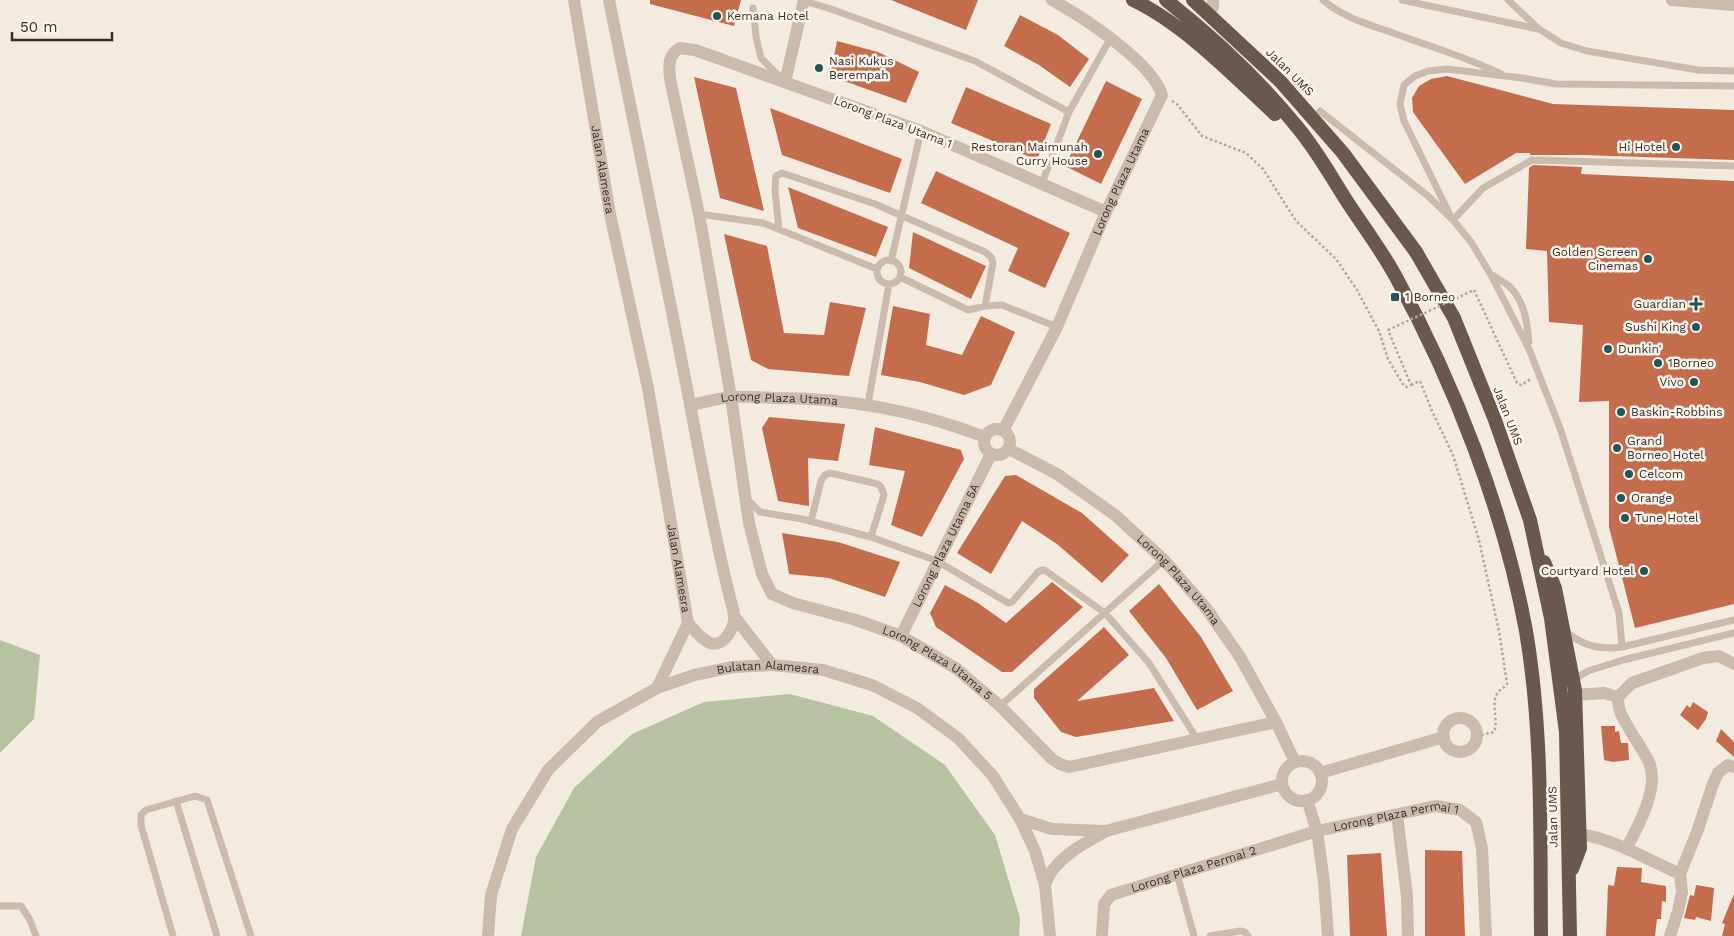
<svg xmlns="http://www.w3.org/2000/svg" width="1734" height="936" viewBox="0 0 1734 936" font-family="'Work Sans',sans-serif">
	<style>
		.green { fill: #b6c2a0 }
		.building { fill: #c36d4d }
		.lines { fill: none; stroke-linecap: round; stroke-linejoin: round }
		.path { stroke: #b7a596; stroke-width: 2.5; stroke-dasharray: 2.5 2.5; stroke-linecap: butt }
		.service { stroke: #cbbbac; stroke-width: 7 }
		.minor { stroke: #cbbbac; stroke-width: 12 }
		.tertiary { stroke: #cbbbac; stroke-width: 12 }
		.trunk { stroke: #6a584f; stroke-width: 14 }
		.path-bridge { stroke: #b7a596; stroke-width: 2.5; stroke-dasharray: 2.5 2.5; stroke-linecap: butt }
		.poi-dot { fill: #20555a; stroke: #faf4ed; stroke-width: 2 }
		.labels { text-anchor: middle; stroke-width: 5; stroke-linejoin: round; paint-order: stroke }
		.poi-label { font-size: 12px; fill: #392f2a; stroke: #faf4ed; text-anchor: start }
		.street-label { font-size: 12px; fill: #392f2a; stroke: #faf4ed }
	</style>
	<rect width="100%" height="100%" fill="#f3eae0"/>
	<path class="green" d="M0 640 40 655 34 719 0 753Z
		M790 694 873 716 945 765 995 835 1020 918 1019 936H521L536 857 574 788 632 734 704 702Z"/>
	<path class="building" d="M650 0H741L734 26 650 4Z
		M891 0H978L966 30Z
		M1020 15 1058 35 1089 59 1070 87 1039 65 1004 46Z
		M837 41 878 52 919 72 906 103 830 76Z
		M1447 76 1553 104 1734 110V160L1582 155H1530V153H1516L1465 184 1413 112 1412 98 1419 86 1431 79Z
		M694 77 736 88 764 211 720 198Z
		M1106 81 1142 99 1101 184 1065 166Z
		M966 87 1051 124 1037 160 951 123Z
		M770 108 902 159 890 193 782 155Z
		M1533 165 1582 167 1581 174 1734 181V604L1635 628 1609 527V401L1579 402 1583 325 1549 322 1547 251 1526 249 1529 168Z
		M936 171 1070 233 1045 288 1008 271 1018 248 921 203Z
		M788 187 888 227 876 257 798 228Z
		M913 232 986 266 971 299 909 268Z
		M724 234 767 246 784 333 824 335 830 302 866 308 849 376 768 369 751 360Z
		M893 306 930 314 926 345 962 355 981 316 1015 332 991 385 964 395 920 382 881 375Z
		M769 417 845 424 838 461 808 458 809 506 778 501 762 428Z
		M875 427 961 450 964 459 922 537 891 525 905 471 869 465Z
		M1016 475 1082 513 1129 555 1102 583 1057 544 1022 521 991 574 957 553 1005 476Z
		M782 533 838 542 900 562 885 597 829 578 789 574Z
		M1052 582 1083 607 1012 672H1002L936 627 930 613 945 585 978 603 1006 623Z
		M1159 584 1201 637 1233 691 1197 710 1166 658 1129 611Z
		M1104 627 1129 655 1077 701 1154 688 1174 721 1076 737 1061 732 1034 698V689Z
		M1693 702 1708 712 1706 719 1698 730 1680 715 1687 705 1690 708Z
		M1601 726H1615V732L1619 731 1621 743H1628L1629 760 1613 762 1604 760Z
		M1721 729 1734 742V757L1716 741Z
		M1425 850 1462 851 1465 936H1425Z
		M1381 853 1387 936H1350L1347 855Z
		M1617 867 1642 868 1641 882 1666 886V902L1662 901 1661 919H1657L1655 936H1606L1608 885 1614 886Z
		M1696 885 1714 888 1711 921 1696 917 1695 920 1684 918 1690 895 1694 896Z
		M1734 894V936H1722L1725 924 1722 923Z"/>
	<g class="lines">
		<path class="path" d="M1172 101 1177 104 1202 136 1246 153 1263 169 1296 221 1336 259 1357 290 1379 331 1388 359 1404 386 1406 387 1411 385 1388 330
			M1474 290 1517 383 1521 385 1531 379
			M1411 385 1420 381 1432 411 1453 455 1479 540 1499 631 1507 684C1505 687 1501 689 1498 692 1490 703 1499 720 1494 732L1477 736"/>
		<path class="service" d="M1323 0C1344 18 1370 25 1396 34 1431 47 1467 57 1501 74
			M1402 0 1538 29
			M1508 0 1539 29 1561 43 1587 51 1698 70 1734 71
			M804 1 831 9 975 61 1069 112
			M753 8 756 37 761 58 781 78
			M1320 111 1428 196 1453 220 1471 242 1491 275 1529 349 1560 428 1619 613 1622 647
			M1042 183 1069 112 1110 39
			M699 214 763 223 877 269
			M1450 215 1404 121 1400 104 1404 85 1415 76 1428 71 1447 69 1522 78 1556 84 1734 86
			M1453 220 1483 188 1532 160 1734 166
			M779 229 775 191 776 176 782 173 875 204 985 252 991 257 993 263 985 306
			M877 272a12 12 0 1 1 24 0a12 12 0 1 1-24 0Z
			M891 261 921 131
			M1494 276C1499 280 1506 283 1510 287 1525 302 1527 323 1529 342
			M900 277 968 310 985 306 1002 305 1057 327
			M868 404 889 284
			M749 501 760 512 802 519 871 537 937 561 1008 603 1012 602 1038 572 1042 570 1046 571 1105 613 1149 663 1197 739
			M811 521 821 481 825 475 830 473 878 484 881 487 884 495 871 537
			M1565 631C1583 646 1599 650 1622 647L1734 620
			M1573 680 1588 671 1623 660 1734 633
			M1000 706 1164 560
			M176 801 217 936
			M1177 874 1194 936
			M0 906H21L30 920 36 936
			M173 936 141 825V815L146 810 195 796 207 800 251 936
			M1210 936 1240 931 1245 932 1248 936"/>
		<g class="minor">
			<path d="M1672 0 1734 5"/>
			<path d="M1213 7V0"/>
			<path d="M785 82 804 0"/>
			<path id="s1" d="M1106 212 921 131 695 50 680 48C667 55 669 67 670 79L699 214 731 397 749 523 762 574 772 594 793 603 856 620 901 636 957 669 1000 706 1052 759 1060 764 1069 767 1276 722"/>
			<path id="s2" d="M690 405C704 403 718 398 731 397 745 396 759 397 773 398 848 398 914 410 985 437"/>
			<circle cx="997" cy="442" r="13"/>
			<path id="s3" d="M1003 431 1057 327 1106 212 1162 95C1152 62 1083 17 1052 0"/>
			<path id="s4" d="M1009 449 1057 474 1115 515 1164 560 1206 608 1240 657 1276 722 1295 762"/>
			<path id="s5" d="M901 636 991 454"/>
			<path d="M1575 695 1604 693 1618 697"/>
			<circle cx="1460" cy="735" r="17"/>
			<circle cx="1302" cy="781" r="20"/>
			<path d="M1320 773 1444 737"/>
			<path d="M1307 800 1317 831 1324 882 1328 936"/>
			<path d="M1397 815 1407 896 1408 936"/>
			<path d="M1020 819 1052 829 1106 831"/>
			<path d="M1580 834C1614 839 1648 860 1680 874"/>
			<path d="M1626 849C1638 827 1660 787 1649 762 1644 752 1637 742 1631 732 1624 720 1617 710 1618 697L1632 683 1703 658 1719 656 1734 664"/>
			<path d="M1045 885C1047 880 1049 875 1052 871 1065 853 1088 841 1106 831L1282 784"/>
			<path id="s6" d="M1102 936 1104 904 1111 895 1317 831 1436 806 1460 810 1476 822 1482 848 1486 936"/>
			<path d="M1670 936 1678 911 1682 892 1680 874 1697 832 1713 784 1718 773 1728 765 1734 767"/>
		</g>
		<g class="tertiary">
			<path id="s7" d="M574 0 610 214 648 388 688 623C694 630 701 639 710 643 724 648 735 627 734 616 734 610 731 603 730 598 711 522 698 444 683 368 659 245 634 122 609 0"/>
			<path d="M734 616 772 665"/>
			<path d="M657 688 688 623"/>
			<path id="s8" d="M488 936 491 895 512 829 548 770 597 722 657 688 694 675 733 667 772 665 823 670 872 685 917 708 958 738 993 776 1020 819 1035 851 1045 885 1050 936"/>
		</g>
		<path class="trunk" d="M1133 0C1184 24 1234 76 1275 114
			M1166 0C1213 37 1260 81 1298 128 1318 152 1333 180 1350 206 1366 230 1383 253 1396 277 1455 385 1504 511 1526 631 1543 731 1540 835 1541 936
			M1193 0 1280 81 1343 153 1416 252 1454 318 1495 420 1530 520 1551 618 1566 732 1570 936
			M1544 562 1555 588 1575 690 1580 848 1572 869"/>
		<path class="path-bridge" d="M1388 330 1474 290"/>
	</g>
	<g class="poi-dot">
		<circle cx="717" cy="16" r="5"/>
		<circle cx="819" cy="68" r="5"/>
		<circle cx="1676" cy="147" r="5"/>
		<circle cx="1098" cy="154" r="5"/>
		<circle cx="1648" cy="259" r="5"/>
		<rect x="1390" y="292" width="10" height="10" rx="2.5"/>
		<path d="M1693.5 296.5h5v5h5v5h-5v5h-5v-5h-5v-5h5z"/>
		<circle cx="1696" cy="327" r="5"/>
		<circle cx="1608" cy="349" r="5"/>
		<circle cx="1658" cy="363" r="5"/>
		<circle cx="1694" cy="382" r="5"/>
		<circle cx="1621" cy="412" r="5"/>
		<circle cx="1617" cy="448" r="5"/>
		<circle cx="1629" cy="474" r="5"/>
		<circle cx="1621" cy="498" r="5"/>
		<circle cx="1625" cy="518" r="5"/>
		<circle cx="1644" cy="571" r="5"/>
	</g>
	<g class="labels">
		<g class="poi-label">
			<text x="727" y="20">Kemana Hotel</text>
			<text x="829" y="65">Nasi Kukus<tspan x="829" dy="14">Berempah</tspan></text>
			<text x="1088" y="151" text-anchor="end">Restoran Maimunah<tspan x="1088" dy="14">Curry House</tspan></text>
			<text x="1666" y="151" text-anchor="end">Hi Hotel</text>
			<text x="1638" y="256" text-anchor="end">Golden Screen<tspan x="1638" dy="14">Cinemas</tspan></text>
			<text x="1405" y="301">1 Borneo</text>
			<text x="1686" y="308" text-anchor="end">Guardian</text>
			<text x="1686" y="331" text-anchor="end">Sushi King</text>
			<text x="1618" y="353">Dunkin'</text>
			<text x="1668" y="367">1Borneo</text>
			<text x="1684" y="386" text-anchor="end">Vivo</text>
			<text x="1631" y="416">Baskin-Robbins</text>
			<text x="1627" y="445">Grand<tspan x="1627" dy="14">Borneo Hotel</tspan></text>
			<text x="1639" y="478">Celcom</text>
			<text x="1631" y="502">Orange</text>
			<text x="1635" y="522">Tune Hotel</text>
			<text x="1634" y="575" text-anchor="end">Courtyard Hotel</text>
		</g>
		<g class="street-label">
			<text transform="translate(1290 72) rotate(45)" y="4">Jalan UMS</text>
			<text transform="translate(893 122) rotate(21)" y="4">Lorong Plaza Utama 1</text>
			<text dy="4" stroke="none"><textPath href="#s7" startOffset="172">Jalan Alamesra</textPath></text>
			<text dy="4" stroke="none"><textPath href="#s3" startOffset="276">Lorong Plaza Utama</textPath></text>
			<text dy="4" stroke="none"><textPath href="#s2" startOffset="90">Lorong Plaza Utama</textPath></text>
			<text transform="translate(1508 416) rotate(69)" y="4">Jalan UMS</text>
			<text dy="4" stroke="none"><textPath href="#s5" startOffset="101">Lorong Plaza Utama 5A</textPath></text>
			<text dy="4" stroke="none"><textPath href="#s7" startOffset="578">Jalan Alamesra</textPath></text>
			<text dy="4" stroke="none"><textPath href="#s4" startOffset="216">Lorong Plaza Utama</textPath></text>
			<text dy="4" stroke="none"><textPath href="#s1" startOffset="1199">Lorong Plaza Utama 5</textPath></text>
			<text dy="4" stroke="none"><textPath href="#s8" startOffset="431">Bulatan Alamesra</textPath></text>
			<text transform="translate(1553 817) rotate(-91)" y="4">Jalan UMS</text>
			<text dy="4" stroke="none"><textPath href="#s6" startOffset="340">Lorong Plaza Permai 1</textPath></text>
			<text dy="4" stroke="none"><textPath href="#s6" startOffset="130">Lorong Plaza Permai 2</textPath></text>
		</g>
	</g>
	<path d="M12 32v8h100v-8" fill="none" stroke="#392f2a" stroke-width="2.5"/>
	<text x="20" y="32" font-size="15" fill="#392f2a" stroke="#faf4ed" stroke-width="4" paint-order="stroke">50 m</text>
</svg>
